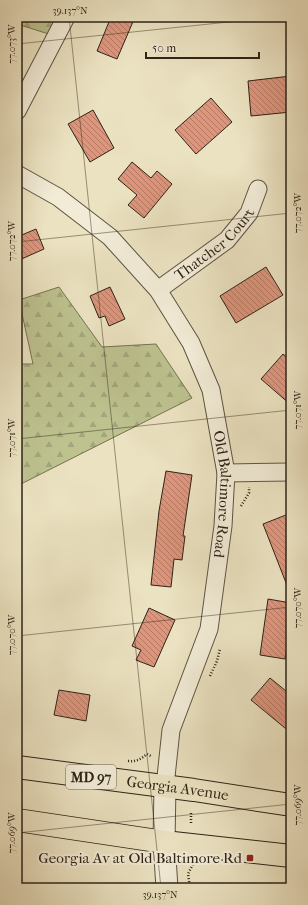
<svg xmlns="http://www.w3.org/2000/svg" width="308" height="905" viewBox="0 0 308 905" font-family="'IM FELL French Canon',serif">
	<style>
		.forest { fill: url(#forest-firs); stroke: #767253 }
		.building { fill: url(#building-back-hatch); stroke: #2e2317 }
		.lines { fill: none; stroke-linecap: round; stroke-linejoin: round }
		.minor-casing { stroke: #5d5342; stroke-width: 19 }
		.tertiary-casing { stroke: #5d5342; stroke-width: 23 }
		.primary-casing { stroke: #2e2317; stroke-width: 24 }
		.path { stroke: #2e2317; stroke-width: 2.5; stroke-dasharray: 1 2; stroke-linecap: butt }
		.minor { stroke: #f2ecd7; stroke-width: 17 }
		.tertiary { stroke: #f2ecd7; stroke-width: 21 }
		.primary { stroke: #ebe2c1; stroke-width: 22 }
		.ticks { fill: none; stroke: #2e2317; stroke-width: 1; stroke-opacity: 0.45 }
		.poi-dot { fill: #8f2418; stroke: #f2ecd7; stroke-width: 1.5 }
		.labels { text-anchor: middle; stroke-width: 4; stroke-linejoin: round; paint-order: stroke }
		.shield { fill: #f2ecd7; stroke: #695f51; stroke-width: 1 }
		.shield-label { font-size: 14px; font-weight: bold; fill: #2e2317 }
		.street-label { font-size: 15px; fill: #2e2317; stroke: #f2ecd7 }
		.poi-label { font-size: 15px; fill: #2e2317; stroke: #f2ecd7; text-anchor: end }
		.neatline { fill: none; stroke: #2e2317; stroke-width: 1.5 }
		.ticks-label { font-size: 10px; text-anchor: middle; fill: #2e2317 }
	</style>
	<defs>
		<pattern id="forest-firs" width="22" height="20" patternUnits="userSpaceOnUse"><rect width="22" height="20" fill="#bdc28f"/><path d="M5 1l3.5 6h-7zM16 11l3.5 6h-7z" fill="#a3a67b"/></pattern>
		<pattern id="building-back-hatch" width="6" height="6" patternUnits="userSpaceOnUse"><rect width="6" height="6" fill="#dd957c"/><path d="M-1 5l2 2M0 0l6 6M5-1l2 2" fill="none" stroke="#b47965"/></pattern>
	</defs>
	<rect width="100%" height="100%" fill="#ebe2c1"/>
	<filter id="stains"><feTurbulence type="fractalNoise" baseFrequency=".005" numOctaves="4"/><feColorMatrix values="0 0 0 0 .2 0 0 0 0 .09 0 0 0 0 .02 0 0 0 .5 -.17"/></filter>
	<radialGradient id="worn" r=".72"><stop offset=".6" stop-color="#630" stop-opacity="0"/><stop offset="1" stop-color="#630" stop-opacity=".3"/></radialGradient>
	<path class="forest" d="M17 17H66L55 36 17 24Z
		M59 287 102 347 156 344 192 398 17 486V364H33L19 300Z"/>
	<path class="building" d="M111 17H135L117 59 97 51Z
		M291 76V112L251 116 248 81Z
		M211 98 232 122 196 154 175 130Z
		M93 110 114 148 90 162 68 124Z
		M132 162 151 178 157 171 172 184 144 218 128 205 137 195 118 179Z
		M36 229 44 249 17 261V237Z
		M266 267 283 295 236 323 220 296Z
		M110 287 125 319 109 326 105 316 99 318 90 296Z
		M283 354 291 361V405L261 379Z
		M166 471 192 475 183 536H185L182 560 174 559 171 587 151 585 159 511Z
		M291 513V593H290L263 524Z
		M268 599 291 603V622L285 659 260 655Z
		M149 608 175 620 154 667 136 660 141 650 132 646Z
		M270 678 291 695V733L251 700Z
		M59 690 90 695 86 721 54 715Z"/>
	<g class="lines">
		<defs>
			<g id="minor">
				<path d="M17 111 66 17"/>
				<path id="s1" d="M17 174 58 197 110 237 158 290 191 343 211 390 226 473 223 526 209 629 171 730 165 786"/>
				<path id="s2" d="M158 290 227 240 249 213 258 189"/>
				<path d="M226 473 291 472"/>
			</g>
			<path id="tertiary" d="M165 786 164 842 167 888"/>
			<g id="primary">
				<path id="s3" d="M17 767 194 790 291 805"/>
				<path d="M17 820 164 842 291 856"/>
			</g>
		</defs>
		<use href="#minor" class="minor-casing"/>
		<use href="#tertiary" class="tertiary-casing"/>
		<use href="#primary" class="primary-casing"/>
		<path class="path" d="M241 506 249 493V487
			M210 676 217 661 220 649
			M128 761C136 762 141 759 147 754L151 756
			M191 823V812
			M190 888 188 874 193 864"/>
		<use href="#minor" class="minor"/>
		<use href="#tertiary" class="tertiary"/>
		<use href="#primary" class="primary"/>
	</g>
	<path class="ticks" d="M69 17 161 888M17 44 277 17M17 242 291 213M17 439 291 410M17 636 291 607M17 833 291 804"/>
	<rect class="poi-dot" x="246" y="854" width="8" height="8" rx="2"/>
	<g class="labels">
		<rect class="shield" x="66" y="765" width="50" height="24" rx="3"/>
		<g class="shield-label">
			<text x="91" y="782">MD 97</text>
		</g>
		<g class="street-label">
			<text dy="5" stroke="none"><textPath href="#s2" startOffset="73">Thatcher Court</textPath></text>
			<text dy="5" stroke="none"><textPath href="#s1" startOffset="403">Old Baltimore Road</textPath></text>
			<text dy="5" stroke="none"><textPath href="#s3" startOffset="162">Georgia Avenue</textPath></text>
		</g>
		<g class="poi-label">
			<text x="242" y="863">Georgia Av at Old Baltimore Rd</text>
		</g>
	</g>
	<rect width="308" height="905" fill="none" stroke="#ebe2c1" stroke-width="44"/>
	<path d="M146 52v6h113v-6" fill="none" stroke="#2e2317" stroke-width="2"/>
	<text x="152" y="52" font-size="12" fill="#2e2317" stroke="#f2ecd7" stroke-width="3" paint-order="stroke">50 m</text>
	<rect x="22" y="22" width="264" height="861" class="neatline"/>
	<g class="ticks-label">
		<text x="70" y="14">39.137°N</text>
		<text transform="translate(11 44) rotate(-90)" y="4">77.073°W</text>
		<text transform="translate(297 213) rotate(-90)" y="4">77.072°W</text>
		<text transform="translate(11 241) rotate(-90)" y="4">77.072°W</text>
		<text transform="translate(297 410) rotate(-90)" y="4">77.071°W</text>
		<text transform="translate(11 438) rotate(-90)" y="4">77.071°W</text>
		<text transform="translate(297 608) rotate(-90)" y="4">77.070°W</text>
		<text transform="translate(11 635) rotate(-90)" y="4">77.070°W</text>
		<text transform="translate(297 805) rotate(-90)" y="4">77.069°W</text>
		<text transform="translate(11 833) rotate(-90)" y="4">77.069°W</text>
		<text x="160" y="898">39.137°N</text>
	</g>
	<rect width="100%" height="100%" filter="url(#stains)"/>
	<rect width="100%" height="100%" fill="url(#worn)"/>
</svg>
